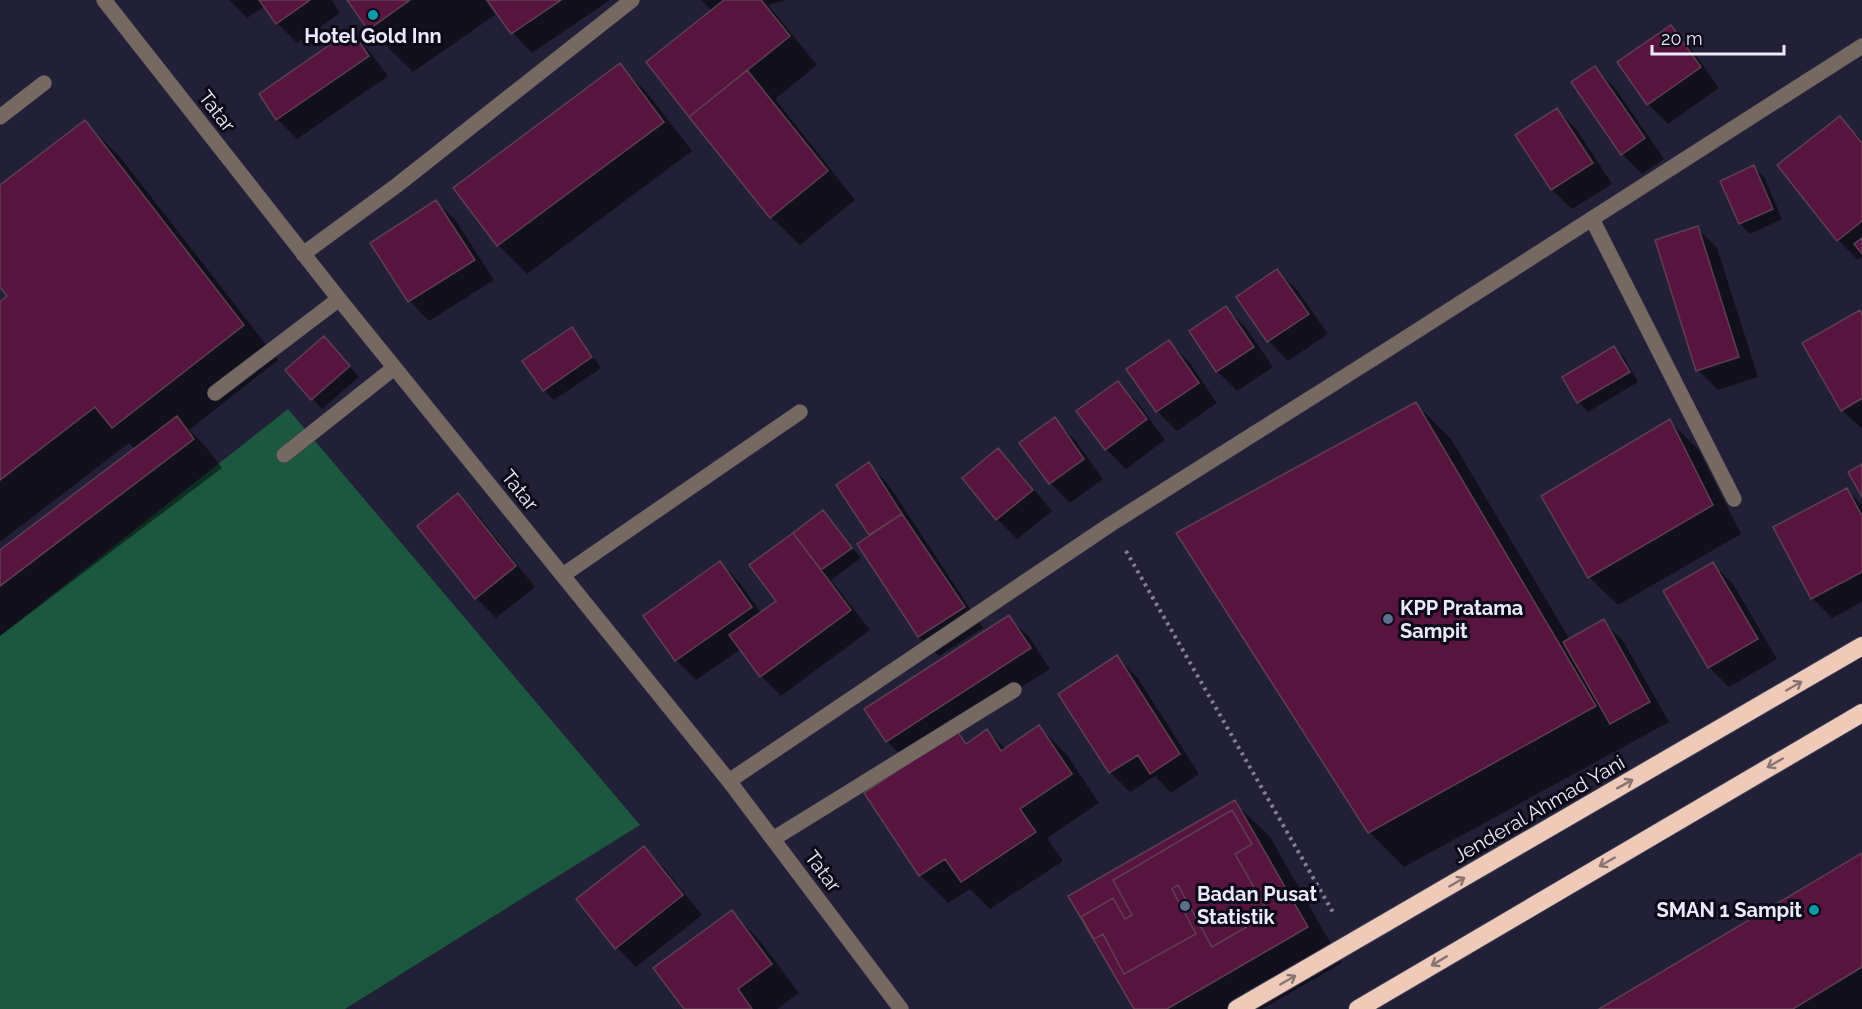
<svg xmlns="http://www.w3.org/2000/svg" width="1862" height="1009" viewBox="0 0 1862 1009" font-family="Raleway,sans-serif">
	<style>
		.green { fill: #1c573f }
		.shadow { fill: #0007 }
		.building { fill: #581440; stroke: #5d4050; stroke-width: 1.5 }
		.lines { fill: none; stroke-linecap: round; stroke-linejoin: round }
		.lane-casing { stroke: #3e3b53; stroke-width: 16 }
		.street-casing { stroke: #3e3b53; stroke-width: 16 }
		.highway-casing { stroke: #3e3b53; stroke-width: 20 }
		.path { stroke: #817f95; stroke-width: 4; stroke-dasharray: 3 4.5; stroke-linecap: butt }
		.lane { stroke: #766961; stroke-width: 15 }
		.street { stroke: #766961; stroke-width: 15 }
		.highway { stroke: #eecbb8; stroke-width: 18 }
		.oneway { stroke: #88746f }
		.culture-dot { fill: #0f9aa8; stroke: #0c0a16; stroke-width: 2 }
		.service-dot { fill: #5c6f8a; stroke: #0c0a16; stroke-width: 2 }
		.labels { text-anchor: middle; stroke-width: 6; stroke-linejoin: round; paint-order: stroke }
		.poi-label { font-size: 20px; font-weight: bold; fill: #ebeafc; stroke: #0c0a16; text-anchor: start }
		.street-label { font-size: 20px; fill: #ebeafc; stroke: #0c0a16 }
	</style>
	<rect width="100%" height="100%" fill="#221f38"/>
	<path class="green" d="M288 409 640 825 345 1009H0V636Z"/>
	<path class="shadow" d="M229 0H332L340 13 297 43 277 23 265 6 247 18Z
		M349 0H485L495 15 413 72 369 29Z
		M489 0H610L532 53 513 33Z
		M701 0H786L768 5 817 65 775 99 855 200 800 245 771 217 712 11Z
		M1670 27 1690 47 1719 88 1668 124 1648 104Z
		M350 32 370 52 388 76 297 139 277 119 261 95Z
		M620 65 648 94 692 151 527 274 498 245 455 189Z
		M1595 68 1615 88 1664 159 1642 174 1622 154Z
		M1557 110 1577 130 1612 184 1572 209 1552 190 1517 136Z
		M1840 118 1862 140V257L1858 260 1838 240Z
		M85 122 120 157 278 360 189 430 205 446 222 468 0 636V552L135 449 129 443 0 542V303L9 296 0 285V187Z
		M1754 167 1764 177 1782 219 1750 234 1740 224Z
		M436 201 456 221 494 280 429 321 410 301 372 243Z
		M1697 228 1717 248 1758 377 1718 390 1698 370Z
		M1277 271 1297 290 1328 334 1288 361 1269 341 1238 297Z
		M1226 308 1246 328 1273 367 1237 391 1217 371 1191 332Z
		M1859 312 1862 315V397L1846 406V409L1862 400V429L1842 410Z
		M571 329 581 339 601 368 554 400 544 390Z
		M1169 342 1189 362 1217 403 1177 431 1157 411Z
		M1614 347 1624 357 1638 382 1588 412 1579 402Z
		M334 348 359 377 322 409 287 370Z
		M1118 383 1138 403 1165 440 1126 469 1106 449 1079 412Z
		M1416 404 1451 439 1570 640 1603 621 1623 641 1669 722 1404 867 1369 832Z
		M1054 419 1074 439 1103 479 1070 503 1050 483 1021 443Z
		M1669 421 1698 449 1741 534 1618 605 1589 577Z
		M998 450 1018 470 1052 511 1017 539 997 519 964 478Z
		M868 464 888 484 983 628 939 656 919 637 859 545 871 536 838 485Z
		M1847 490 1862 505V602L1832 618 1812 598Z
		M458 495 478 515 535 587 496 618 476 598Z
		M823 512 861 558 831 580 870 630 781 696 761 676 741 649 696 680 676 660 645 616 720 563 740 583 761 613 778 601 751 566Z
		M1713 564 1733 584 1777 659 1729 687 1709 667Z
		M1009 617 1029 637 1050 669 907 761 887 741 866 710Z
		M1117 657 1137 677 1199 774 1171 793 1155 776 1130 792 1110 772 1060 694Z
		M1039 727 1067 755 1099 803 1047 838 1063 861 990 909 970 889 948 903 920 875 957 733 968 744 987 731 1006 749Z
		M1234 802 1270 837 1342 963 1262 1009H1136Z
		M644 848 664 868 702 915 636 967 617 948Z
		M1862 855V1009H1602Z
		M732 912 760 941 799 993 777 1009H686Z"/>
	<path class="building" d="M259 0H310L276 24Z
		M347 0H410L368 30Z
		M487 0H561L511 34Z
		M724 0H761L790 36 689 117 646 62Z
		M1671 25 1701 67 1647 105 1617 62Z
		M351 30 369 56 276 120 259 94Z
		M620 63 664 122 497 246 453 188Z
		M1595 66 1645 138 1621 155 1571 82Z
		M747 70 828 171 770 218 689 117Z
		M1557 108 1593 163 1551 190 1515 135Z
		M1840 116 1862 143V221L1837 241 1777 165Z
		M85 120 244 325 112 428 95 407 0 480V302L7 296 0 287V185Z
		M1754 165 1773 209 1739 224 1720 181Z
		M436 200 475 260 408 302 370 243Z
		M1698 226 1739 357 1696 371 1655 240Z
		M1862 238V254L1854 244Z
		M1277 269 1309 314 1267 342 1236 297Z
		M1226 306 1254 347 1216 372 1189 331Z
		M1860 310 1862 315V398L1841 411 1802 343Z
		M572 327 592 357 543 391 522 361Z
		M324 336 350 366 311 400 285 370Z
		M1169 340 1199 383 1156 412 1126 369Z
		M1614 346 1630 372 1577 403 1562 377Z
		M1118 381 1147 419 1105 450 1076 411Z
		M1416 402 1596 706 1368 833 1176 533Z
		M177 416 194 439 0 586V550Z
		M1055 417 1084 459 1049 484 1019 443Z
		M1670 419 1713 505 1588 578 1541 496Z
		M998 448 1033 490 996 520 962 478Z
		M869 462 902 514 869 535 836 485Z
		M1862 464V497L1848 472Z
		M1847 488 1862 516V572L1811 599 1773 527Z
		M458 493 516 566 475 599 417 526Z
		M823 510 852 548 821 570 793 533Z
		M902 514 965 607 918 637 857 544Z
		M793 533 851 610 760 677 729 635 776 601 749 565Z
		M720 561 752 607 675 661 643 616Z
		M1713 562 1758 639 1708 668 1663 591Z
		M1009 615 1031 648 886 742 864 709Z
		M1604 619 1650 702 1610 724 1563 642Z
		M1117 655 1180 754 1150 774 1138 755 1109 773 1058 694Z
		M1039 725 1072 774 1020 809 1036 832 961 882 945 859 919 876 864 793 957 731 966 744 987 729 1001 751Z
		M1235 800 1308 927 1167 1009H1134L1068 896Z
		M1232 810 1252 844 1235 854 1269 914 1212 947 1178 885 1172 889 1196 934 1124 974 1103 934 1094 939 1081 917 1113 898 1125 919 1132 915 1113 880Z
		M644 846 683 895 615 949 576 899Z
		M1862 853V967L1793 1009H1599Z
		M732 910 772 964 738 989 752 1009H684L653 968Z"/>
	<g class="lines">
		<defs>
			<path id="lane" d="M0 117 44 83
				M303 254 396 186 632 0
				M215 393 339 299
				M284 455 394 368
				M563 575 800 412
				M773 839 1014 690"/>
			<path id="street" d="M104 0 339 299 729 781 901 1009
				M1592 219 1734 499
				M729 781 1111 524 1390 348 1862 46"/>
			<path id="highway" d="M1237 1009 1862 646
				M1358 1009 1862 713"/>
		</defs>
		<use href="#lane" class="lane-casing"/>
		<use href="#street" class="street-casing"/>
		<use href="#highway" class="highway-casing"/>
		<path class="path" d="M1126 551 1334 914"/>
		<use href="#lane" class="lane"/>
		<use href="#street" class="street"/>
		<use href="#highway" class="highway"/>
	</g>
	<defs><path id="oneway-shaft" d="M-6 0H5M1.5-3L5.5 0L1.5 3" fill="none" stroke-width="1.6" stroke-linecap="round" stroke-linejoin="round" transform="scale(1.5)"/></defs>
	<g class="oneway">
		<use href="#oneway-shaft" transform="translate(1794 686) rotate(-30)"/>
		<use href="#oneway-shaft" transform="translate(1775 763) rotate(150)"/>
		<use href="#oneway-shaft" transform="translate(1625 784) rotate(-29)"/>
		<use href="#oneway-shaft" transform="translate(1607 862) rotate(150)"/>
		<use href="#oneway-shaft" transform="translate(1457 882) rotate(-30)"/>
		<use href="#oneway-shaft" transform="translate(1439 961) rotate(149)"/>
		<use href="#oneway-shaft" transform="translate(1288 980) rotate(-30)"/>
	</g>
	<g class="culture-dot">
		<circle cx="373" cy="15" r="6"/>
		<circle cx="1814" cy="910" r="6"/>
	</g>
	<g class="service-dot">
		<circle cx="1388" cy="619" r="6"/>
		<circle cx="1185" cy="906" r="6"/>
	</g>
	<g class="labels">
		<g class="poi-label">
			<text x="373" y="43" text-anchor="middle">Hotel Gold Inn</text>
			<text x="1400" y="615">KPP Pratama<tspan x="1400" dy="23">Sampit</tspan></text>
			<text x="1197" y="901">Badan Pusat<tspan x="1197" dy="23">Statistik</tspan></text>
			<text x="1802" y="917" text-anchor="end">SMAN 1 Sampit</text>
		</g>
		<g class="street-label">
			<text transform="translate(217 111) rotate(52)" y="7">Tatar</text>
			<text transform="translate(520 490) rotate(51)" y="7">Tatar</text>
			<text transform="translate(1539 809) rotate(-30)" y="7">Jenderal Ahmad Yani</text>
			<text transform="translate(823 871) rotate(53)" y="7">Tatar</text>
		</g>
	</g>
	<path d="M1652 45v9h132v-9" fill="none" stroke="#ebeafc" stroke-width="3"/>
	<text x="1661" y="45" font-size="18" fill="#ebeafc" stroke="#0c0a16" stroke-width="4.5" paint-order="stroke">20 m</text>
</svg>
